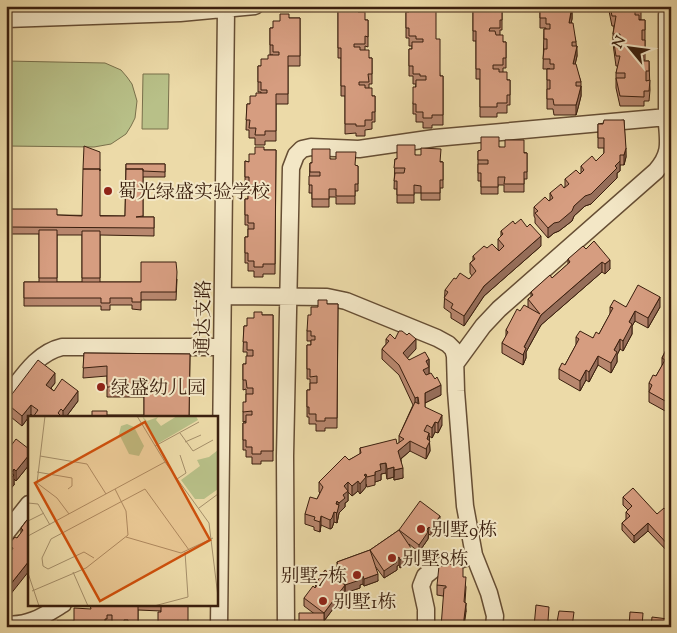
<svg xmlns="http://www.w3.org/2000/svg" width="677" height="633" viewBox="0 0 677 633" font-family="'Sorts Mill Goudy','Noto Serif SC',serif">
	<style>
		.green { fill: #b8c088; stroke: #79704b }
		.lines { fill: none; stroke-linecap: round; stroke-linejoin: round }
		.minor-casing { stroke: #664e34; stroke-width: 19 }
		.minor { stroke: #f3e7c6; stroke-width: 16 }
		.wall { fill: #b8876e; stroke: #3a1f0e; fill-rule: evenodd }
		.shaded-wall { fill: #966e5a; stroke: #3a1f0e }
		.building { fill: #d69d80; stroke: #3a1f0e }
		.poi-dot { fill: #8f2418; stroke: #f3e7c6; stroke-width: 2 }
		.labels { text-anchor: middle; stroke-width: 4; stroke-linejoin: round; paint-order: stroke }
		.poi-label { font-size: 19px; fill: #3a1f0e; stroke: #f3e7c6; text-anchor: start }
		.street-label { font-size: 19px; fill: #3a1f0e; stroke: #f3e7c6 }
		.inset-road { fill: none; stroke: #a58f6a; stroke-width: 1 }
		.view { fill: #ce500c; fill-opacity: 0.15; stroke: #ce500c; stroke-width: 2.5 }
		.inset-edge { fill: none; stroke: #3a1f0e; stroke-width: 2.5 }
	</style>
	<rect width="100%" height="100%" fill="#ecdaa8"/>
	<filter id="stains"><feTurbulence type="fractalNoise" baseFrequency=".004" numOctaves="4"/><feColorMatrix values="0 0 0 0 .2 0 0 0 0 .09 0 0 0 0 .02 0 0 0 .5 -.17"/></filter>
	<radialGradient id="worn" r=".72"><stop offset=".6" stop-color="#630" stop-opacity="0"/><stop offset="1" stop-color="#630" stop-opacity=".3"/></radialGradient>
	<path class="green" d="M6 61 105 63 121 70 127 77 132 84 137 101 135 118 131 126 126 134 111 144 94 147 6 146Z
		M143 74H169L168 129H142Z"/>
	<g class="lines">
		<defs>
			<path id="minor" d="M6 19 180 13 255 6
				M223 296 327 297 346 301 437 338 448 344 453 349 455 356 456 391 465 506 474 555 489 593 495 616 494 627
				M456 363 483 326 499 309 656 171C670 155 669 145 667 124V15L669 6
				M6 398C22 378 36 353 62 347H222
				M6 533 29 504
				M6 624C28 627 45 615 63 604
				M219 627 226 10
				M286 627 285 456 291 168 296 155 302 149 311 147 359 149 435 138 667 117
				M426 627V609L421 586 425 576 435 568 474 555"/>
		</defs>
		<use href="#minor" class="minor-casing"/>
		<use href="#minor" class="minor"/>
	</g>
	<path class="wall" d="M473 6H502V30H500V35L503 42H506V68H503V72L507 80H510V105H507V113H497V117H480V79H476V41H473Z
		M540 6H572V19L571 23 576 42 577 56 575 64 581 82V96L578 108 576 115H554L553 109H547V69H550H543L544 29H546V28H540Z
		M608 6H641V20H639H645V60H643V61H649L650 90 649 101H644V106H620L616 88V73L618 66H616L613 44V34L614 26H612Z
		M338 9 358 12 365 20H368V47L365 46V50L369 58H372V84H369V88L372 96H375V122H372V129L365 130V136H356V133L345 134V96H341V58H338Z
		M406 12 436 39 440 76H443V125H432V128H423V122H416V114H413V104L416 84H413V76H409V49H412V46H409V38H406Z
		M289 18H300V66H288V104H276V141H265V145H255V138H249V130H246L247 104H250L256 96 261 93V92H258V66H261L268 59 273 55H270V28H273L280 21Z
		M624 120 626 157 624 165H620V171L617 173V178L591 204 585 206 574 216 572 221 559 231 554 233 548 238 535 223V218L534 216V207L550 200V193L565 187V179L581 174V166L596 161 604 153V148H598V124Z
		M499 147 527 153V179H524V192H504V185H498V194H481V181H478V151Z
		M264 150H276L275 274H263V277H254V271H248V263H245V237H248V225H245V199H248L249 191V187H245V161L249 162 255 154Z
		M415 155 443 162V188H440V200H421V193H414V203H397V189H394L395 159Z
		M330 159 358 166V191H355V204H336V197H329V207H312V193H309L310 163Z
		M126 164H165V177H143V217H154V236L100 235V282H141L177 279 176 300H141V310L132 309V305H110V310H101V306H24V282H39V234H10V209L57 215 125 216ZM57 235H82V282H57Z
		M515 224 541 246 484 296 464 326 451 318V313L444 308 445 290 456 279H469L472 276 470 273V263L473 260V256L487 248 499 251 498 249V239L501 236V231Z
		M594 241 610 269 605 274 602 272 541 325 526 352V358L523 365 502 353V343L506 337V330L520 311 528 307V299L531 297V292L552 278 568 264V259L586 249Z
		M327 304H338L337 428H325V431H316V424H309V417H307V390H310V379H307V345H311V341H307V331L311 315 318 307Z
		M610 307H660L648 328 635 321 632 326V334L623 351 620 349 617 355V362L611 373 598 365 589 382 586 380 580 391 559 379V369L565 365 576 345V337L593 338 599 334 610 314Z
		M262 315H273V461H261V464H252V457H246V450H243V423H246V421L243 422V412L246 402V389L243 390V364H246L247 356V352H243L244 326H247L254 318Z
		M386 339H395L416 349 407 358 409 360 429 359V374L441 395 425 403V407L442 425 438 433 435 432 432 438 429 436 430 451 426 459 410 451 401 459 403 478 394 480V477L387 479 386 473 381 474V480L375 482V485L367 487 366 484V487L360 494 358 491 352 496 348 492V501L345 503V507L339 513 337 523 334 522 332 528 330 529 321 525 320 532 314 530V527L305 524V514L317 499 320 493 319 492V482L349 460 360 454V448L397 444 399 443V436L413 405 399 375 382 359V349L386 344Z
		M668 346 667 412 649 402V383L656 376 662 366V358Z
		M84 353 190 354 189 417 144 415V397H107V376L83 378Z
		M55 383 51 388 54 391 78 401 66 417H33L31 414 22 426 6 413V402Z
		M29 449V465L16 481 14 479V485L7 451Z
		M623 497 657 514 671 515V555L648 531 634 543 622 530V523L626 519V512L628 510 623 505Z
		M27 520 29 571 8 552V545L17 538 21 533V528Z
		M440 524 431 536 429 534 428 539 419 552 409 544 413 559 400 568 399 565 397 566V570L384 578 375 566 378 581 364 586 363 584 360 585V588L345 593 324 621 304 606V598L315 588 316 583 341 582 337 570V562L370 550 399 530Z
		M463 577 466 587 465 602 466 612 443 596 437 595V585Z
		M107 604H189L161 612V611L138 610V627H112V625H107V627H40L57 625 74 621 91 609 107 605Z"/>
	<path class="shaded-wall" d="M572 9V19L569 33V23Z
		M577 46V56L573 74V64Z
		M581 86V96L578 108 576 115V105Z
		M626 148V157L624 165V155Z
		M620 161V171L617 173V178L591 204 585 206 574 216 572 221 559 231 554 233 548 238V228L574 206Z
		M541 236V246L484 296 464 326V316L484 286Z
		M610 260V269L605 274V264Z
		M602 262V272L541 325 526 352V358L523 365 524 347 541 315Z
		M660 297V307L648 328V318Z
		M635 311V321L632 326V334L623 351V341L629 322Z
		M416 339V349L403 363V353Z
		M620 339V349L617 355V362L611 373V363L614 350Z
		M598 356V365L589 382V372Z
		M429 359V377L423 380V370L426 361Z
		M586 370V380L580 391V381Z
		M55 373V383L46 394V385Z
		M441 385V395L425 403V393Z
		M78 391V401L66 417H63V411Z
		M671 395V405L667 412V402Z
		M418 397V407L415 408V398Z
		M31 405V414L22 426V416Z
		M442 415V425L438 433V423Z
		M435 422V432L432 438V428Z
		M8 433V443L6 445V435Z
		M429 433 430 451 426 459 427 439Z
		M410 441V451L398 461V451Z
		M29 455V465L16 481V471Z
		M386 463V473L381 474V480L375 482V472L380 464Z
		M394 467V477L387 479V469Z
		M403 468V478L394 480V470Z
		M14 469V485L6 494V484L11 473Z
		M366 474V487L360 494V484L364 475Z
		M358 481V491L352 496V486Z
		M348 482V501L345 503V507L339 513 337 523 336 504 337 501V510L344 486Z
		M334 512V522L332 528 330 529V520Z
		M321 516V525L320 532V522Z
		M440 516V524L431 536V529Z
		M648 523V531L634 543V536Z
		M429 527 428 539 419 552V545Z
		M413 551V559L400 568V560Z
		M399 557V565L397 566V570L384 578V571Z
		M29 561V571L6 600V590Z
		M378 574V581L364 586V579Z
		M363 576V584L360 585V588L345 593V585Z
		M345 585V593L324 621V613Z
		M466 603V612L464 627H463Z"/>
	<path class="building" d="M350 6H358V12H365V20H368V37L365 36V44H354V47H360V50H369V58H372V74H368L369 82H359V85H365V88H372V96H375V112H372V120H365V126H356V124H345V86H341V48H338V9H349Z
		M409 6H436V39H440V76H443V115H432V118H423V112H416V104H413V87H416V80H426V76H420V74H413V66H409V49H412V42H423V39H416V36H409V28H406V12H409Z
		M473 6H502V20H500V28H490L489 31H495L496 35H503V42H506V58H503V65H493V69H499V72H507V80H510V95H507V103H497V107H480V69H476V31H473Z
		M543 6H572L569 23H573L576 42H572V46H577L573 64H576L581 82H576V86H581L578 98 576 105H554L553 99H547V89H550V80H547V69H554V64H550V59H543L544 49H547V39H544V29H550V24H546V18H540V8H543Z
		M610 6H641V10H635V15H639V20H645V30H642V40H645V50H639V55H643V61H649V71H646V81L650 80 649 91H644V97L620 96 616 78H625V73H616L620 56H616L613 37H620V34H613L616 16H612Z
		M280 14H289V18H300V56H288V94H276V131H265V135H255L256 128H249L250 120H246L247 104H250V96H256V93H267V90H261V82H258V66H261V59H268V55H279V52H273V45H270V28H273V21H280Z
		M604 120H624L626 148 624 155H620V161L615 166 617 168 591 194 585 196 574 206 572 211 559 222 554 223 548 228 535 213 538 211 534 207 545 197 549 201 553 198 550 193 561 184 564 188 569 184 565 179 576 170 580 174 584 170 581 166 592 156 596 161 604 153V138H598V124H603Z
		M481 137H499V147H505V140H524V153H527V172H524V184H504L505 177H498V187H481V173H478V164H488V160H478V151L481 150Z
		M397 145H415V155H421V148L441 149 440 162H443V180H440V193H421V186L414 185V195H397V181H394L395 173H404L405 168H394L395 159H397Z
		M84 146 100 152V171V169H83Z
		M255 147H264V150H276L275 264H263V267H254V261H248V253H245V237H248V229H254V223H248V215H245V199H248V191H255V185H249V177H245V161L249 162V154H255Z
		M312 149H330V159H336V152H356L355 165 358 166V184H355V196H336V189H329V199H312V185H309V176H320V172H310V163H312Z
		M126 164H165V172L143 171V169H126Z
		M83 169H100V216H125L126 169H143V216L136 217H154V228L10 227V209H57V215L82 216Z
		M521 219 527 227 530 224 541 236 484 286 464 316 451 308 453 304 444 298 448 292 445 290 454 278 456 279 460 273 469 279 476 271 470 263 475 259 473 256 484 246 487 248 492 244 499 251 504 246 498 239 503 234 501 231 513 221 515 224Z
		M39 230H57V278H39Z
		M82 231H100V278H82Z
		M594 241 610 260 605 264 602 262 541 315 524 347 526 348 523 355 502 343 508 332 506 330 517 309 520 311 524 305 540 314 528 299 533 295 531 292 550 275 552 278 570 262 568 259 583 246 586 249Z
		M141 262H176L177 272 176 292H141V302H132V298H110V303H101V298H24V282H141Z
		M638 285 660 297 648 318 635 311 629 322 632 324 623 341 620 339 614 350 617 352 611 363 598 356 589 372 586 370 580 381 559 369 562 363 565 365 579 339 576 337 580 331 593 338 596 332 599 334 613 308 610 307 614 300 626 307Z
		M318 300H327V304H338L337 418H325V421H316V414H309V407H307V390H310V383H317V376L310 377V369H307V345H311V340H315V336H311V331H307L308 315H311V307H318Z
		M254 312H262V315H273V451H261V454H252V447H246V440H243V423H246V415H252V411L243 412V402H246V394H253V388H247L246 380H243V364H246V356H253V350H247V342H243L244 326H247V318H254Z
		M399 331H402L407 335 409 333 416 339 403 353 409 360 425 352 429 359 426 361 429 367 423 370 426 375 431 373 435 379 437 377 441 385 425 393V407L442 415 438 423 435 422 432 428 427 425 424 431 429 433 427 439 430 441 426 449 410 441 398 451 403 468 394 470V467L387 469 386 463 380 464 381 470 375 472V475L367 477 366 474 364 475 366 477 360 484 358 481 352 486 348 482 344 486 348 491 343 495 345 498 339 503 337 501 336 504 339 505 337 513 334 512 332 518 330 520 321 516 320 522 314 520 315 517 305 514 310 497 317 499 323 487 319 482 345 456 349 460 361 453 360 448 396 439 397 444 404 439 399 436 415 402 419 404 418 397 415 398 399 365 382 349 389 341 386 339 390 334 395 339Z
		M668 346 671 348V395L667 402 649 392 652 385 649 383 653 375 656 376 665 360 662 358Z
		M84 353 190 354 189 417H92V411H107V415H144V387H107V366L83 368Z
		M38 360 55 373 46 385 54 391 62 379 78 391 63 411 61 409 58 413 60 415 59 417H33L38 410 31 405 22 416 6 403V402Z
		M16 439 29 449V455L16 471 14 469 11 473 14 475 6 484V450L7 451Z
		M633 488 657 514 664 508 671 515V548L648 523 634 536 622 523 630 516 626 512 632 506 623 497Z
		M420 501 440 516 431 529 429 527 426 530 428 532 419 545 399 530Z
		M27 520 29 522V561L6 590V551L10 553 13 548 8 545 15 537 17 538 23 530 21 528Z
		M399 530 413 551 400 560 399 557 395 560 397 562 384 571 370 550Z
		M370 550 378 574 364 579 363 576 359 578 360 580 345 585 337 562Z
		M443 564 459 565 463 568V577H466L464 602 466 603 463 627H441L444 588H446V586L437 585 439 566H443Z
		M325 570 345 585 324 613V627H299V613H324L304 598 313 586 315 588 318 584 316 583Z
		M107 604H138V623H128V620H124V623H112V615H107V619H105V627H40V625H57V621H74V608L91 609 90 605H107Z
		M161 604H188V627H158V612H161Z
		M536 605 549 607 548 621 557 622 559 611 574 612 572 627H534Z
		M630 612 643 613 642 627H629Z
		M652 617 668 619 667 627H651Z"/>
	<g class="poi-dot">
		<circle cx="108" cy="191" r="5"/>
		<circle cx="101" cy="387" r="5"/>
		<circle cx="421" cy="529" r="5"/>
		<circle cx="392" cy="558" r="5"/>
		<circle cx="357" cy="575" r="5"/>
		<circle cx="323" cy="601" r="5"/>
	</g>
	<g class="labels">
		<g class="poi-label">
			<text x="118" y="198">蜀光绿盛实验学校</text>
			<text x="111" y="394">绿盛幼儿园</text>
			<text x="431" y="536">别墅9栋</text>
			<text x="402" y="565">别墅8栋</text>
			<text x="347" y="582" text-anchor="end">别墅7栋</text>
			<text x="333" y="608">别墅1栋</text>
		</g>
		<g class="street-label">
			<text transform="translate(202 318) rotate(-89)" y="7">通达支路</text>
		</g>
	</g>
	<g transform="translate(28 416)">
		<rect width="190" height="190" fill="#ecdaa8"/>
		<path d="M114 0 119 5 130 1 128 4 133 10 149 0H168L170 4 129 28ZM99 8 106 11 116 30 111 40 101 38 91 18 93 10ZM190 34V73L176 83H167L153 64 172 50 169 44 181 41Z" fill="#b8c088"/>
		<path class="inset-road" d="M17 0 9 67 29 82 41 98M109 0 137 46 181 107 190 181M152 17 165 35 185 24M157 26 173 19M127 30 171 6M12 40 59 48 78 78M9 56 44 62V70L40 73M149 63 158 57 152 39M0 87 10 88 22 109M171 92 190 78M0 105 16 97M0 120 137 46M98 121 153 137 185 122M66 142 56 136 20 153 15 150 14 142 23 123 117 73 161 134M45 156 60 190M0 157 11 190M4 175 58 152 100 119 98 95 87 73M126 190 160 181 157 136"/>
		<path class="view" d="M117 6 182 124 72 185 7 67Z"/>
		<rect width="190" height="190" class="inset-edge"/>
	</g>
	<rect width="677" height="633" fill="none" stroke="#ecdaa8" stroke-width="25"/>
	<rect x="8" y="8" width="662" height="618" fill="none" stroke="#3a1f0e" stroke-width="2.5"/>
	<rect x="12" y="12" width="652" height="608" fill="none" stroke="#3a1f0e"/>
	<g transform="translate(630 48) rotate(299)" stroke="#f3e7c6" stroke-width="4" paint-order="stroke">
	<path d="M0-4L9 19L0 12L-9 19Z" fill="#3a1f0e"/>
	<text y="-8" font-size="14" font-weight="bold" text-anchor="middle" fill="#3a1f0e">N</text>
	</g>
	<rect width="100%" height="100%" filter="url(#stains)"/>
	<rect width="100%" height="100%" fill="url(#worn)"/>
</svg>
